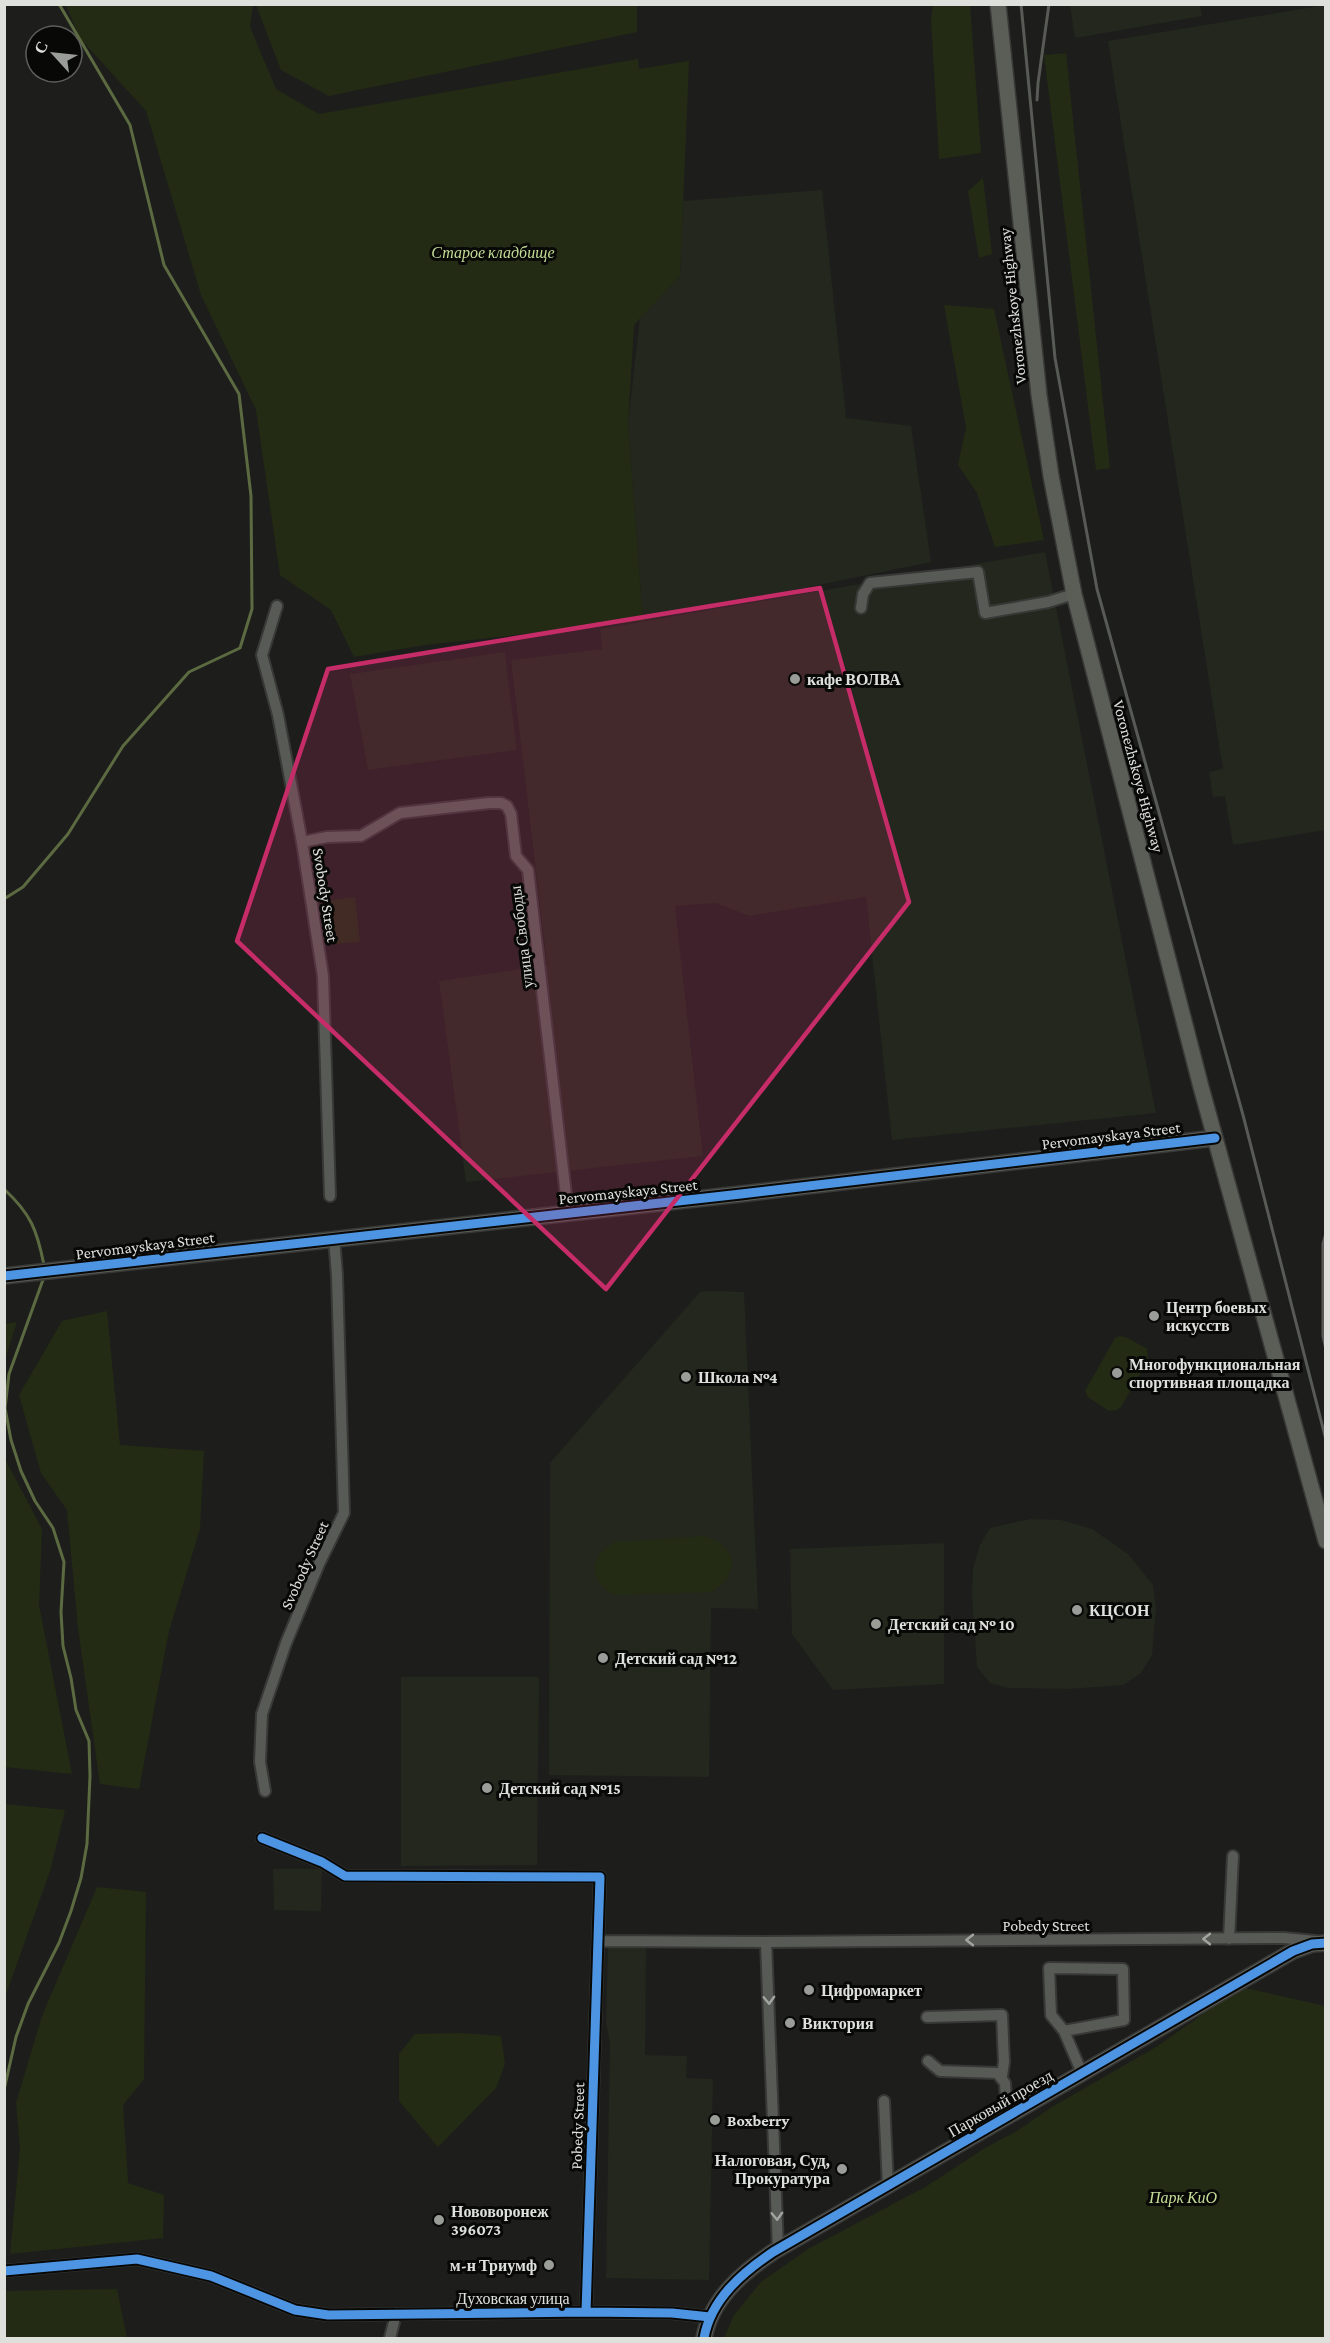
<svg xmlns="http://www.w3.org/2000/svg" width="1330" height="2343" viewBox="0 0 1330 2343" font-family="'Crimson Pro',serif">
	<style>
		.built { fill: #23271d }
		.green { fill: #232b14 }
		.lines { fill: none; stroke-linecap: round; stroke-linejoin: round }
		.stream { stroke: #5c6a41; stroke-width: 3 }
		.street-casing { stroke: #383837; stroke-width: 14 }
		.secondary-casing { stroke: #383837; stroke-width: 18 }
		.street { stroke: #585b55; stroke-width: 10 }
		.secondary { stroke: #5b5e57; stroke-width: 15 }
		.rail { stroke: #585a56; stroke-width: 3 }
		.cycleway-casing { stroke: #080907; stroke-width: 13 }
		.cycleway { stroke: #4d94e3; stroke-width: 9 }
		.oneway { stroke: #a2a49f }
		.marked { fill: #c52c68; fill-opacity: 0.2; stroke: #c52c68; stroke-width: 4.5; stroke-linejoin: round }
		.poi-dot { fill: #9a9c98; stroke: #080907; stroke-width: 2 }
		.labels { text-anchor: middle; stroke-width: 6; stroke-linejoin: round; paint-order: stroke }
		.park-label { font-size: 16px; font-style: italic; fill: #c4dc95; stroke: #080907 }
		.street-label { font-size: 16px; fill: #dee0dc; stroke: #080907 }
		.poi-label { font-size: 16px; font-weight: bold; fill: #dee0dc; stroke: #080907; text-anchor: start }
	</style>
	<rect width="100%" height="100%" fill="#1d1e1b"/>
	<path class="built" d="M1070 5H1200L1202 16 1075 38Z
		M1326 5 1325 830 1233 845 1225 796 1213 797 1209 772 1223 769 1108 41Z
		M822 190 846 418 911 426 931 562 643 621 628 424 640 318 680 276 683 201Z
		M1045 552 1156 1113 892 1140 866 897 749 916 716 903 675 906 703 1156 466 1182 439 981 547 965 511 660 602 649 600 629Z
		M505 652 517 750 368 770 350 674Z
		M708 1291 744 1292 758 1609 711 1608 709 1777 549 1775 550 1463 700 1292Z
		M1031 1519 1061 1520 1092 1529 1128 1554 1153 1585 1156 1608 1152 1655 1141 1673 1123 1685 1068 1689 1009 1688 990 1683 977 1667 972 1596 973 1569 980 1545 990 1528Z
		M944 1543V1684L833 1690 792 1634 790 1549Z
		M401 1677H539L537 1865 401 1866Z
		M273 1869H322L321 1911 274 1910Z
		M608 1945 646 1946 645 2055 687 2056 686 2078 713 2079 709 2280 606 2278 610 2043 606 2023Z"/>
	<path class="green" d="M66 5H253L250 27 276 89 319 114 638 59 639 69 689 61 680 276 634 325 628 424 643 621 425 645 354 657 331 610 280 575 256 410 201 295 146 111 79 37Z
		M256 5H637V32L329 96 281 70Z
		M933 5H970L981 153 939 159 931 19Z
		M1066 53 1110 468 1096 470 1044 55Z
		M983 178 992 254 979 258 968 191Z
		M944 305 994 309 1044 540 995 547 977 493 958 465 966 427Z
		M355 897 360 942 335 944 331 900Z
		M107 1311 120 1445 204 1451 200 1529 169 1631 139 1789 100 1784 78 1628 67 1510 41 1473 19 1395 62 1321Z
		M17 1322 5 1359V1324Z
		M1120 1336 1128 1338 1147 1349 1148 1360 1121 1407 1117 1410 1109 1411 1088 1397 1085 1391 1115 1338Z
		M4 1457 42 1529 39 1605 72 1774 5 1767Z
		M705 1536C738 1547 741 1573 712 1592L614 1595C588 1581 588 1556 615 1542Z
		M5 1804 65 1810 50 1871 5 1997Z
		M97 1887 146 1892 144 2079 123 2105 128 2183 164 2195 163 2238 10 2254 20 2148 16 2103 42 2016Z
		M1246 1988 1325 2006V2338H724L734 2315 761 2282 808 2249 927 2186 985 2148 1017 2131 1052 2107 1156 2047 1192 2022 1231 1991Z
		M460 2033 501 2036 505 2064 496 2088 438 2147 399 2101V2054L415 2034Z
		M117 2289 127 2338H5V2291Z"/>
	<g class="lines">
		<path class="stream" d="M4 899 23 887 68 834 123 746 189 672 240 648 252 609 251 496 239 394 164 265 130 125 59 4
			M4 1189C31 1214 37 1230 44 1265
			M4 2090 16 2037 28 2004 59 1943 71 1911 81 1878 87 1844 90 1776 89 1741 76 1710 71 1678 63 1646 61 1612 64 1562 53 1528 35 1501 21 1471 11 1440 5 1408 9 1374 44 1277"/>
		<defs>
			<path id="street" d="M277 606 262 655 278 715 302 842 323 976 330 1196
				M861 608 863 594 870 583 978 572 985 613 1048 602 1074 594
				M302 842 327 837 361 836 400 813 489 803H501L507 806 511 814 516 856 528 870 568 1212
				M265 1791 260 1762 262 1714 286 1643 319 1564 344 1513 337 1275 334 1238
				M262 1838 322 1862 345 1876 600 1877 586 2312
				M1229 1939 1233 1856
				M599 1941 766 1942 1284 1938 1315 1941
				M766 1942 778 2249
				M927 2017 1002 2015 1004 2062 1002 2076
				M1064 2031 1051 2015 1049 1968 1123 1969 1124 2020 1064 2031 1082 2073
				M928 2061 940 2071 997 2073 1005 2083 1007 2117
				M884 2101 888 2186
				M4 2271 137 2259 211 2276 295 2310 328 2315 586 2312 672 2313 710 2317
				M390 2338 396 2314"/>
			<path id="secondary" d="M998 4 1039 395 1051 476 1074 594 1201 1087 1326 1541
				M4 1276 741 1194 1215 1138
				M704 2338C711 2299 742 2273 773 2252L1293 1951 1312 1944 1326 1943"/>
		</defs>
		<use href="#street" class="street-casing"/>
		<use href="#secondary" class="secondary-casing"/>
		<use href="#street" class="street"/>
		<use href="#secondary" class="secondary"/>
		<path class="rail" d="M1021 4 1055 358 1097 589 1243 1115 1326 1440
			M1037 100 1038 83 1049 4
			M1326 1233 1323 1244V1336L1326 1350"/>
		<defs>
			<path id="cycleway" d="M4 1276 741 1194 1215 1138
				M262 1838 322 1862 345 1876 600 1877 586 2312
				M4 2271 137 2259 211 2276 295 2310 328 2315 586 2312 672 2313 710 2317
				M704 2338C711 2299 742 2273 773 2252L1293 1951 1312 1944 1326 1943"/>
		</defs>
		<use href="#cycleway" class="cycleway-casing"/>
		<use href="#cycleway" class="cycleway"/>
	</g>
	<defs><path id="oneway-chevron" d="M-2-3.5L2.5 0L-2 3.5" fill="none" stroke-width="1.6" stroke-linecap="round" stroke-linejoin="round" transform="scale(1.5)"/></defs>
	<g class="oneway">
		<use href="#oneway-chevron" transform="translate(1207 1939) rotate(180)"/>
		<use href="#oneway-chevron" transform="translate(970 1940) rotate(180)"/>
		<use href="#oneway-chevron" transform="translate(769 2000) rotate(88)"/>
		<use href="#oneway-chevron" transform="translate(777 2216) rotate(88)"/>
	</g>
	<path class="marked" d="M820 588 909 902 606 1289 237 941 328 669Z"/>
	<g class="poi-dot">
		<circle cx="795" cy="679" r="6"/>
		<circle cx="1154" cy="1316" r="6"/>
		<circle cx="1117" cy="1373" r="6"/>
		<circle cx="686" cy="1377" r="6"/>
		<circle cx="1077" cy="1610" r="6"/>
		<circle cx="876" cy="1624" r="6"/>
		<circle cx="603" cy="1658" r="6"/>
		<circle cx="487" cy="1788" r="6"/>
		<circle cx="809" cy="1990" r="6"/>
		<circle cx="790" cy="2023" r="6"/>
		<circle cx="715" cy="2120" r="6"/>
		<circle cx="842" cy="2169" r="6"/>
		<circle cx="439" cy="2220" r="6"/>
		<circle cx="549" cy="2265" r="6"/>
	</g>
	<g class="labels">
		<g class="park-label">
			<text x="493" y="258">Старое кладбище</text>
			<text x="1183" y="2203">Парк КиО</text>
		</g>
		<g class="street-label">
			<text transform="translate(1012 306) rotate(-96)" y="6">Voronezhskoye Highway</text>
			<text transform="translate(1139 776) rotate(75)" y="6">Voronezhskoye Highway</text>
			<text transform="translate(326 895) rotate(81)" y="6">Svobody Street</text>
			<text transform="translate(521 937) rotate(-97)" y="6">улица Свободы</text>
			<text transform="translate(1111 1135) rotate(-7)" y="6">Pervomayskaya Street</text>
			<text transform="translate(628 1191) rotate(-6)" y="6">Pervomayskaya Street</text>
			<text transform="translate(145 1245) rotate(-7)" y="6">Pervomayskaya Street</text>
			<text transform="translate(304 1565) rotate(-66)" y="6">Svobody Street</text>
			<text x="1046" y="1931">Pobedy Street</text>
			<text transform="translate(1000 2103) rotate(-30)" y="6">Парковый проезд</text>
			<text transform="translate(577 2126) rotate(-88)" y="6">Pobedy Street</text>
			<text x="513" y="2304">Духовская улица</text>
		</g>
		<g class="poi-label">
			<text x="807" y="685">кафе ВОЛВА</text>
			<text x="1166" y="1313">Центр боевых<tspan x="1166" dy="18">искусств</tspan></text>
			<text x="1129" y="1370">Многофункциональная<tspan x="1129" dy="18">спортивная площадка</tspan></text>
			<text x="698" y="1383">Школа №4</text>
			<text x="1089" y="1616">КЦСОН</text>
			<text x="888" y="1630">Детский сад № 10</text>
			<text x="615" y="1664">Детский сад №12</text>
			<text x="499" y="1794">Детский сад №15</text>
			<text x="821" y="1996">Цифромаркет</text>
			<text x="802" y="2029">Виктория</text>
			<text x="727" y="2126">Boxberry</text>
			<text x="830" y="2166" text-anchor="end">Налоговая, Суд,<tspan x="830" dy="18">Прокуратура</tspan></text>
			<text x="451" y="2217">Нововоронеж<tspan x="451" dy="18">396073</tspan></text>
			<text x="537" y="2271" text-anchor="end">м-н Триумф</text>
		</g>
	</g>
	<rect width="1330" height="2343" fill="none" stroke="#dee0dc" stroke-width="12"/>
	<g transform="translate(54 54) rotate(297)"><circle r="28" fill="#080907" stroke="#5e5f5c" stroke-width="1.5"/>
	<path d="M0-4.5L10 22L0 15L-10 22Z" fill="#9a9c98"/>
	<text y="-9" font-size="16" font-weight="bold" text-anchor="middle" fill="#dee0dc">С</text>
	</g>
</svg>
